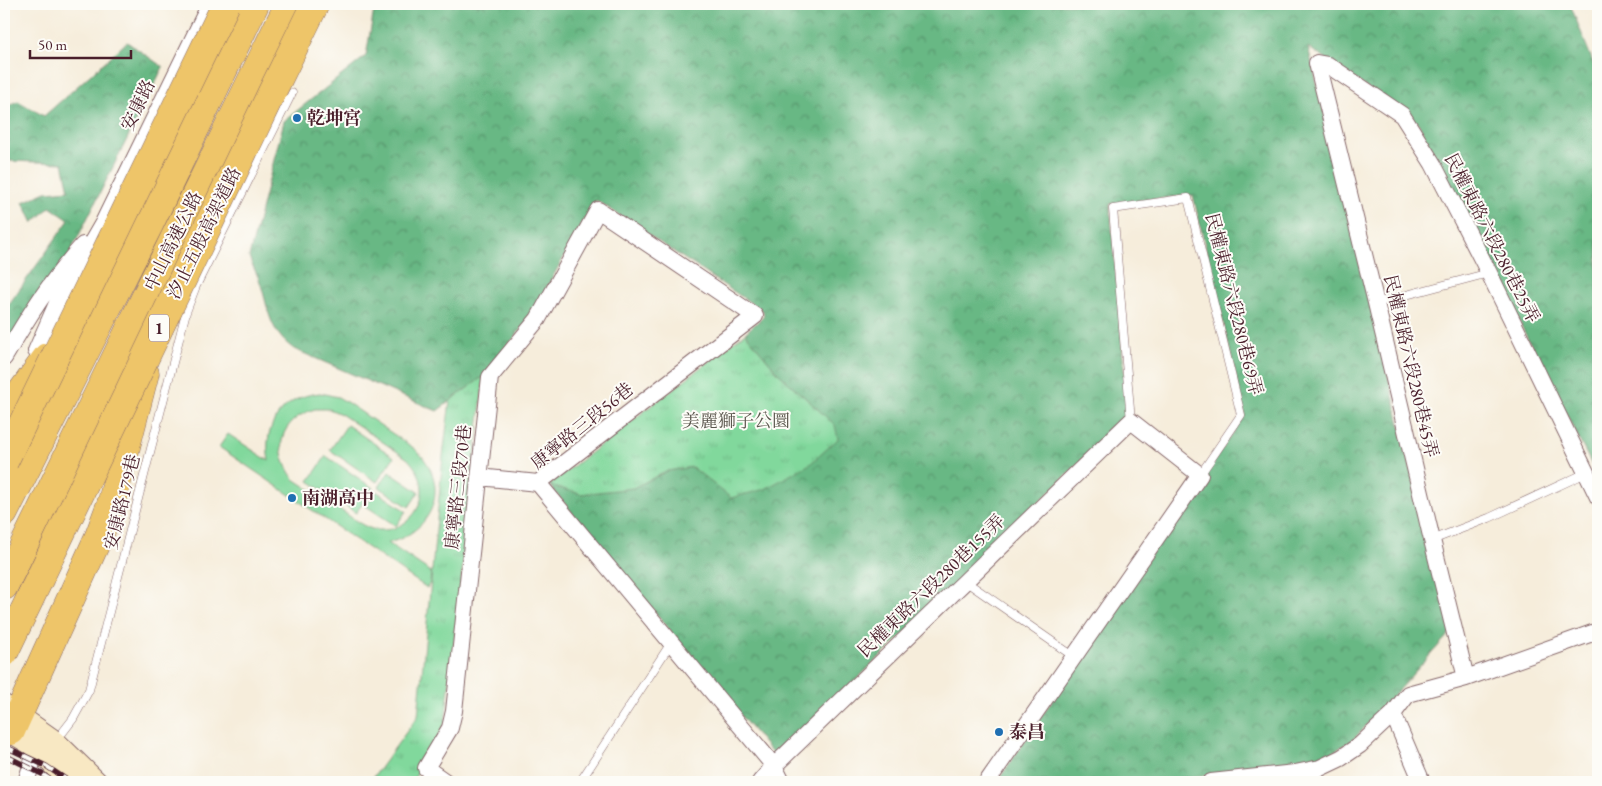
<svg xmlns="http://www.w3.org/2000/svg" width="1602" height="786" viewBox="0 0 1602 786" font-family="'EB Garamond','Noto Serif TC',serif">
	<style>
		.green { fill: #81d89c; stroke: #667c64; fill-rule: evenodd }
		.forest { fill: url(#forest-crowns); stroke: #596c58 }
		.park { fill: url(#park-tufts); stroke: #667c64 }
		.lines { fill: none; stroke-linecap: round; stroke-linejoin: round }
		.service-casing { stroke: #866769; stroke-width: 9 }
		.minor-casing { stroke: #866769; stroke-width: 18 }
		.secondary-casing { stroke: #866769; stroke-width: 24 }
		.motorway-casing { stroke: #866769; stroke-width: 29 }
		.service { stroke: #fff; stroke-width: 8 }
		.minor { stroke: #fff; stroke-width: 16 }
		.secondary { stroke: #f8e8c3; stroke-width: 22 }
		.motorway { stroke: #eec569; stroke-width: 28 }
		.rail-casing { stroke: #4a1f2b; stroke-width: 5.5 }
		.rail { stroke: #fdfcf7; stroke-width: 4; stroke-dasharray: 11; stroke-linecap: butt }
		.motorway-bridge-casing { stroke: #866769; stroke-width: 29; stroke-linecap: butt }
		.motorway-bridge { stroke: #eec569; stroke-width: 28 }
		.poi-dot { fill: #1f6fb2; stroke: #fdfcf7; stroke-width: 2 }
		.labels { text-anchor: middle; stroke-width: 4; stroke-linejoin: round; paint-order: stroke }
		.shield { fill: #fdfcf7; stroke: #806168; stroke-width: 1 }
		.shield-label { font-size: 16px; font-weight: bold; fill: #4a1f2b }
		.street-label { font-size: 18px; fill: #4a1f2b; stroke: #fdfcf7 }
		.poi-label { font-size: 18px; font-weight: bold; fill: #4a1f2b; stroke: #fdfcf7; text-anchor: start }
		.park-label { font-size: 18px; fill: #5a564d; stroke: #fdfcf7 }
	</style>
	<defs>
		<pattern id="forest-crowns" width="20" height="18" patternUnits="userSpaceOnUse" patternTransform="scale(1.25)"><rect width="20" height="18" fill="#68b884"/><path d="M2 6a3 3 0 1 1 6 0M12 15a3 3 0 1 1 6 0" fill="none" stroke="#58956c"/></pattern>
		<pattern id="park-tufts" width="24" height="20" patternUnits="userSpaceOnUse" patternTransform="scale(1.25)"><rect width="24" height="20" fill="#81d89c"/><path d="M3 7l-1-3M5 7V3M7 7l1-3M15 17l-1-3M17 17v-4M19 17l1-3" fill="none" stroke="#71b987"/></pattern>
	</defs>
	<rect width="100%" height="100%" fill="#fdfcf7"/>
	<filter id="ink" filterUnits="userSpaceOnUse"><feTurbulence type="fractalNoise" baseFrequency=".02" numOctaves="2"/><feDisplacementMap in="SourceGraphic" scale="10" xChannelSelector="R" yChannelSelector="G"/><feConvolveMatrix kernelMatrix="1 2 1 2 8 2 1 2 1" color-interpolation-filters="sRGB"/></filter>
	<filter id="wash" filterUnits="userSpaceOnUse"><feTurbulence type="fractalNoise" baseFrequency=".0096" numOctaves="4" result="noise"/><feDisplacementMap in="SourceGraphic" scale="20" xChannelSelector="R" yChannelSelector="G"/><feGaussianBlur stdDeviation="1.12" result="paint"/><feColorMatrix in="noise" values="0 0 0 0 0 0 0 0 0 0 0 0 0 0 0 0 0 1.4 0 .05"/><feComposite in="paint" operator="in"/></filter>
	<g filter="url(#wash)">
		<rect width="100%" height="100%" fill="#f6eddb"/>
		<path class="green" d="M320 393 338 397 348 403 415 449C452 483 435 531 388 543L431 572 430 583 427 588 219 447 228 434 269 461C262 426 283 396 320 393ZM315 409H329L341 414 408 459C413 465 418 471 420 478 430 508 402 536 372 529 360 525 350 516 339 509 324 499 309 489 294 479 272 450 279 420 315 409Z
			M347 425 394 457 377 482 330 450Z
			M326 456 373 488 356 513 309 481Z
			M389 472 419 492 409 507 379 487Z
			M376 491 406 511 396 526 366 506Z"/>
		<path class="forest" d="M375 4H1570L1598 75V477L1418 123 1308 47 1451 632 1354 739 1325 757 1300 764 1148 782H997L1245 415 1193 195 1110 204 1128 416 776 758 549 485 581 494 633 488 667 471 692 467 732 498 835 425 779 374 745 333 764 316 763 311 596 200 529 319 484 376 437 411 294 349C267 330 269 307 259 279 256 272 252 265 249 257L284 121 366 56Z
			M127 42 163 67 66 261 8 343 4 338V311L69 220 50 207 33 223 23 202 46 192 69 190 63 163 9 161 4 171V108L18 101 44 116Z"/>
		<path class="park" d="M745 333 779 374 835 425 838 439 810 464 765 489 731 498 692 467 667 471 633 488 581 494 549 485Z
			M484 376 445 723 437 741 412 782H370L418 716 443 456 450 401Z"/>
	</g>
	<g filter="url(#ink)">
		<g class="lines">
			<defs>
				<path id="service" d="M1376 303 1489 273
					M1131 421 1113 209 1188 198 1241 415 1200 475
					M1432 540 1489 518 1586 473
					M965 581 1073 656
					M56 741 73 719 89 690 186 312 196 286 292 93
					M580 782 671 643"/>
				<path id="minor" d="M36 351 58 301 103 223 210 4
					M4 358C27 318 51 280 83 245
					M479 477 538 483
					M538 483 774 766 782 782
					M1466 678 1432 540 1376 303 1317 63 1328 65 1402 115 1433 164 1489 273 1598 497
					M1393 714 1422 782
					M26 782 37 747 45 745
					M446 782 426 768 450 728 454 711 490 377 538 319 598 210 755 316 538 483
					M760 782 774 766 1131 421 1200 475 987 782
					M1211 782 1295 773 1320 768 1341 758 1360 745 1393 714 1408 694 1466 678 1598 631"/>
				<path id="secondary" d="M4 706 55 742 96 782
					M4 727 37 747 70 782"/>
				<path id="motorway" d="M4 416 47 357
					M4 513 149 225 255 4
					M4 586 289 4
					M11 731 99 536 112 501 145 373"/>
			</defs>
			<use href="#service" class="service-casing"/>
			<use href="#minor" class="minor-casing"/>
			<use href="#secondary" class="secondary-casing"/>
			<use href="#motorway" class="motorway-casing"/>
			<use href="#service" class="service"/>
			<use href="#minor" class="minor"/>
			<use href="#secondary" class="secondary"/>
			<use href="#motorway" class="motorway"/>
			<defs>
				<path id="rail" d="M4 746 46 766 70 782
					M4 755 42 774 54 782"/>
			</defs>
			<use href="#rail" class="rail-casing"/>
			<use href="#rail" class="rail"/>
			<defs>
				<path id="motorway-bridge" d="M4 462 226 4
					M4 653 271 94 315 4"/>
			</defs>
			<use href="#motorway-bridge" class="motorway-bridge-casing"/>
			<use href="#motorway-bridge" class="motorway-bridge"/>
		</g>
	</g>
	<g class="poi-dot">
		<circle cx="297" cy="118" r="5"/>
		<circle cx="292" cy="498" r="5"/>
		<circle cx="999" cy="732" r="5"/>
	</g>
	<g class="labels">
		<rect class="shield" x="149" y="314.5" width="20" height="27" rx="4"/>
		<g class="shield-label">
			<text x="159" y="334">1</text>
		</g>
		<g class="street-label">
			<text transform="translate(138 105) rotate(-64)" y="6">安康路</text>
			<text transform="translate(204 233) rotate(-64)" y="6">汐止五股高架道路</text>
			<text transform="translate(1492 238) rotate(63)" y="6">民權東路六段280巷25弄</text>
			<text transform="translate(173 241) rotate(-64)" y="6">中山高速公路</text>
			<text transform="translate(1234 304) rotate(76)" y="6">民權東路六段280巷69弄</text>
			<text transform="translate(1411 366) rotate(77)" y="6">民權東路六段280巷45弄</text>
			<text transform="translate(582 426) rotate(-39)" y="6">康寧路三段56巷</text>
			<text transform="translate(458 487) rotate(-84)" y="6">康寧路三段70巷</text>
			<text transform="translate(122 502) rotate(-76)" y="6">安康路179巷</text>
			<text transform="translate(931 586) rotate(-44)" y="6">民權東路六段280巷155弄</text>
		</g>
		<g class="poi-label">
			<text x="307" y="124">乾坤宮</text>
			<text x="302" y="504">南湖高中</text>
			<text x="1009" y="738">泰昌</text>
		</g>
		<g class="park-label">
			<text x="736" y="427">美麗獅子公圜</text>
		</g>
	</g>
	<rect width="1602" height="786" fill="none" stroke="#fdfcf7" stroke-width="20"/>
	<path d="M30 50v8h101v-8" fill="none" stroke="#4a1f2b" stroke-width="2.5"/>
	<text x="38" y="50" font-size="15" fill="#4a1f2b" stroke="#fdfcf7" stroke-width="4" paint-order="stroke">50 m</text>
</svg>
